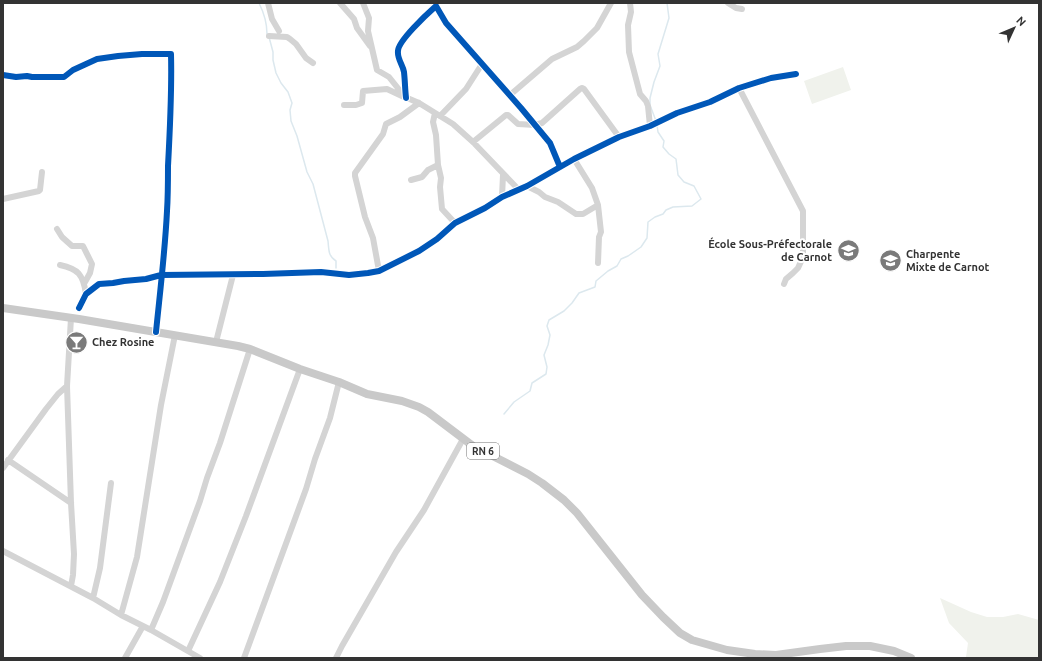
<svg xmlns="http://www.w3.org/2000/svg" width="1042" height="661" viewBox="0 0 1042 661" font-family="Ubuntu,sans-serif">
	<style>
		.green { fill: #f0f2ec }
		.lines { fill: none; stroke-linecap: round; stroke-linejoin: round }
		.stream { stroke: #dce8ee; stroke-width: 1.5 }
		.minor { stroke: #d4d4d4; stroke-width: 6 }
		.major { stroke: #c9c9c9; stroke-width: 8 }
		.cycleway-casing { stroke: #fff; stroke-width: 8 }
		.cycleway { stroke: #0057b8; stroke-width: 6 }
		.labels { text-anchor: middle; stroke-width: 4; stroke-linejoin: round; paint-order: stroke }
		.shield { fill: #fff; stroke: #707070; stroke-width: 1 }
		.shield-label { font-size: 10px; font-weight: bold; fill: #333 }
		.poi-label { font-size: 11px; font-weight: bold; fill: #333; stroke: #fff; text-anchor: start }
	</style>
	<rect width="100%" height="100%" fill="#fff"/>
	<path class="green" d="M843 67 851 90 812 104 804 81Z
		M940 598 971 612 987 617H1003L1018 614 1039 620V658H967L966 657 968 643 949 623Z"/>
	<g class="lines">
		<path class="stream" d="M259 3C264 13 267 22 267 34
			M269 37 273 52V60L276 73 281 83 288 92 292 103 290 110 291 121 297 136 307 172 313 184 328 241C329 250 328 256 336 261V268
			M656 121 650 105V98L654 82 660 66 658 54 669 18 667 3
			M504 414 514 402 530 391 532 383 546 374 547 367 544 355 548 345 550 335 547 326 549 320 564 311 572 303 579 293 595 287 596 281 608 271 617 266 621 259 628 256 641 247 647 238 648 222 655 217 663 214 666 210 673 207 692 206 701 199 694 186 684 182 678 175 676 159 669 154 663 147 664 141 658 132 657 125"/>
		<path class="minor" d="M268 3 272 19 279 31
			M340 3 354 19 357 28 370 46
			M363 3 369 18 368 31 377 70 389 77 405 97 419 103 453 124 473 142 519 190
			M630 3 631 12 628 25 629 52 640 94 646 101 648 106 650 126
			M728 3 736 8 742 9
			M269 36 287 37 290 39 296 44 306 58 313 63
			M3 75 16 77 27 76 32 77H64L73 70 97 59 118 56 142 54H171C172 91 170 129 168 166 168 181 168 196 167 211 165 252 160 292 156 332
			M739 88 803 211V257L798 268 793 273 786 279 784 284
			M510 95 552 59 577 47 584 41 597 28 611 3
			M406 98C405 89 405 81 404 72 403 65 397 59 398 51 398 41 427 14 436 6L446 23 521 108 550 143 560 167
			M344 105H356L362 103 363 91 387 89 404 97
			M435 113 433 122 436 135 438 165 441 178 440 187 442 209 455 223
			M440 116 466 89 482 64
			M473 142 506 115H508L518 124 535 125 542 123 580 89 582 88 584 89 619 137
			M574 159 592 188 598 205 601 232 599 237 598 263
			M411 180 422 177 428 170 438 165
			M527 186 539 192 545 197 558 202 576 214H583L598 205
			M502 197 503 175
			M3 199 39 191 40 190 42 172
			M57 229 62 237 72 246H83L92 264 90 273 85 282
			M60 265C78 269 83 274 86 294
			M379 271 373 238 365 217 355 176V173L383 134 386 124 400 117 419 103
			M79 308 86 294 99 284 113 283 124 281 146 279 161 275 263 274 321 272 349 275 368 273 379 271 419 251 437 239 455 223 485 208 502 197 527 186 574 159 619 137 650 126 677 113 710 102 739 88 771 78 796 74
			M216 342 233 275
			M8 460 71 503
			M3 468 46 409 58 394 67 386
			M3 551 93 598 121 615 151 630 200 658
			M71 586 73 575 74 554 71 503 67 386 71 318
			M93 598 100 568 111 483
			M121 615 137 557 161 405 175 335
			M151 630 163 602 200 501 207 478 220 443 250 349
			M188 651 220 582 246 516 300 369
			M125 658 143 626
			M244 658 306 489 315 459 330 418 339 382
			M336 658 342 646 396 552 424 510 463 439"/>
		<path class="major" d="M3 308 79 319 238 346 250 349 300 369 339 382 367 394 402 401 419 407 428 412 473 446 528 474 542 483 564 500 577 513 642 595 663 617 680 633 692 640 727 650 755 654 776 655 820 649 846 646H870L894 651 911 658"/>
		<defs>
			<path id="cycleway" d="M3 75 16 77 27 76 32 77H64L73 70 97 59 118 56 142 54H171C172 91 170 129 168 166 168 181 168 196 167 211 165 252 160 292 156 332
				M406 98C405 89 405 81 404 72 403 65 397 59 398 51 398 41 427 14 436 6L446 23 521 108 550 143 560 167
				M79 308 86 294 99 284 113 283 124 281 146 279 161 275 263 274 321 272 349 275 368 273 379 271 419 251 437 239 455 223 485 208 502 197 527 186 574 159 619 137 650 126 677 113 710 102 739 88 771 78 796 74"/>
		</defs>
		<use href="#cycleway" class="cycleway-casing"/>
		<use href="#cycleway" class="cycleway"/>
	</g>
	<defs>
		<symbol id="school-disc" viewBox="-11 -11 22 22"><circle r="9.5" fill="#7a7a7a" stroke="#fff"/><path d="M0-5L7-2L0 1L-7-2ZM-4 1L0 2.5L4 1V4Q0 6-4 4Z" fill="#fff"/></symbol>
		<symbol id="bar-disc" viewBox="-11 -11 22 22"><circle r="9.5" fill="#7a7a7a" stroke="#fff"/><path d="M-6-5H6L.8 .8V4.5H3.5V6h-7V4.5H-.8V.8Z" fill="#fff"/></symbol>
	</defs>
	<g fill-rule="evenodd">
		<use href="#school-disc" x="836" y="238" width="25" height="25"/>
		<use href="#school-disc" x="878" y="248" width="25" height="25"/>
		<use href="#bar-disc" x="64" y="330" width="25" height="25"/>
	</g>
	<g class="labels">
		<rect class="shield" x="467" y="443" width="32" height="16" rx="3"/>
		<g class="shield-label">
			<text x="483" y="455">RN 6</text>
		</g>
		<g class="poi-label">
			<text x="832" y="248" text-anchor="end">École Sous-Préfectorale<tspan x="832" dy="13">de Carnot</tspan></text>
			<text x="906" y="258">Charpente<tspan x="906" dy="13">Mixte de Carnot</tspan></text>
			<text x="92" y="346">Chez Rosine</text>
		</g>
	</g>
	<rect width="1042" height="661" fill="none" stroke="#333333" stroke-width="8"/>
	<g transform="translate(1014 28) rotate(46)" stroke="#ffffff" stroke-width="3" paint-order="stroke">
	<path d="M0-3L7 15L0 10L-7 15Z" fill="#333333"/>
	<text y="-6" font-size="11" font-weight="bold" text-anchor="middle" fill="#333333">N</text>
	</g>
</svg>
